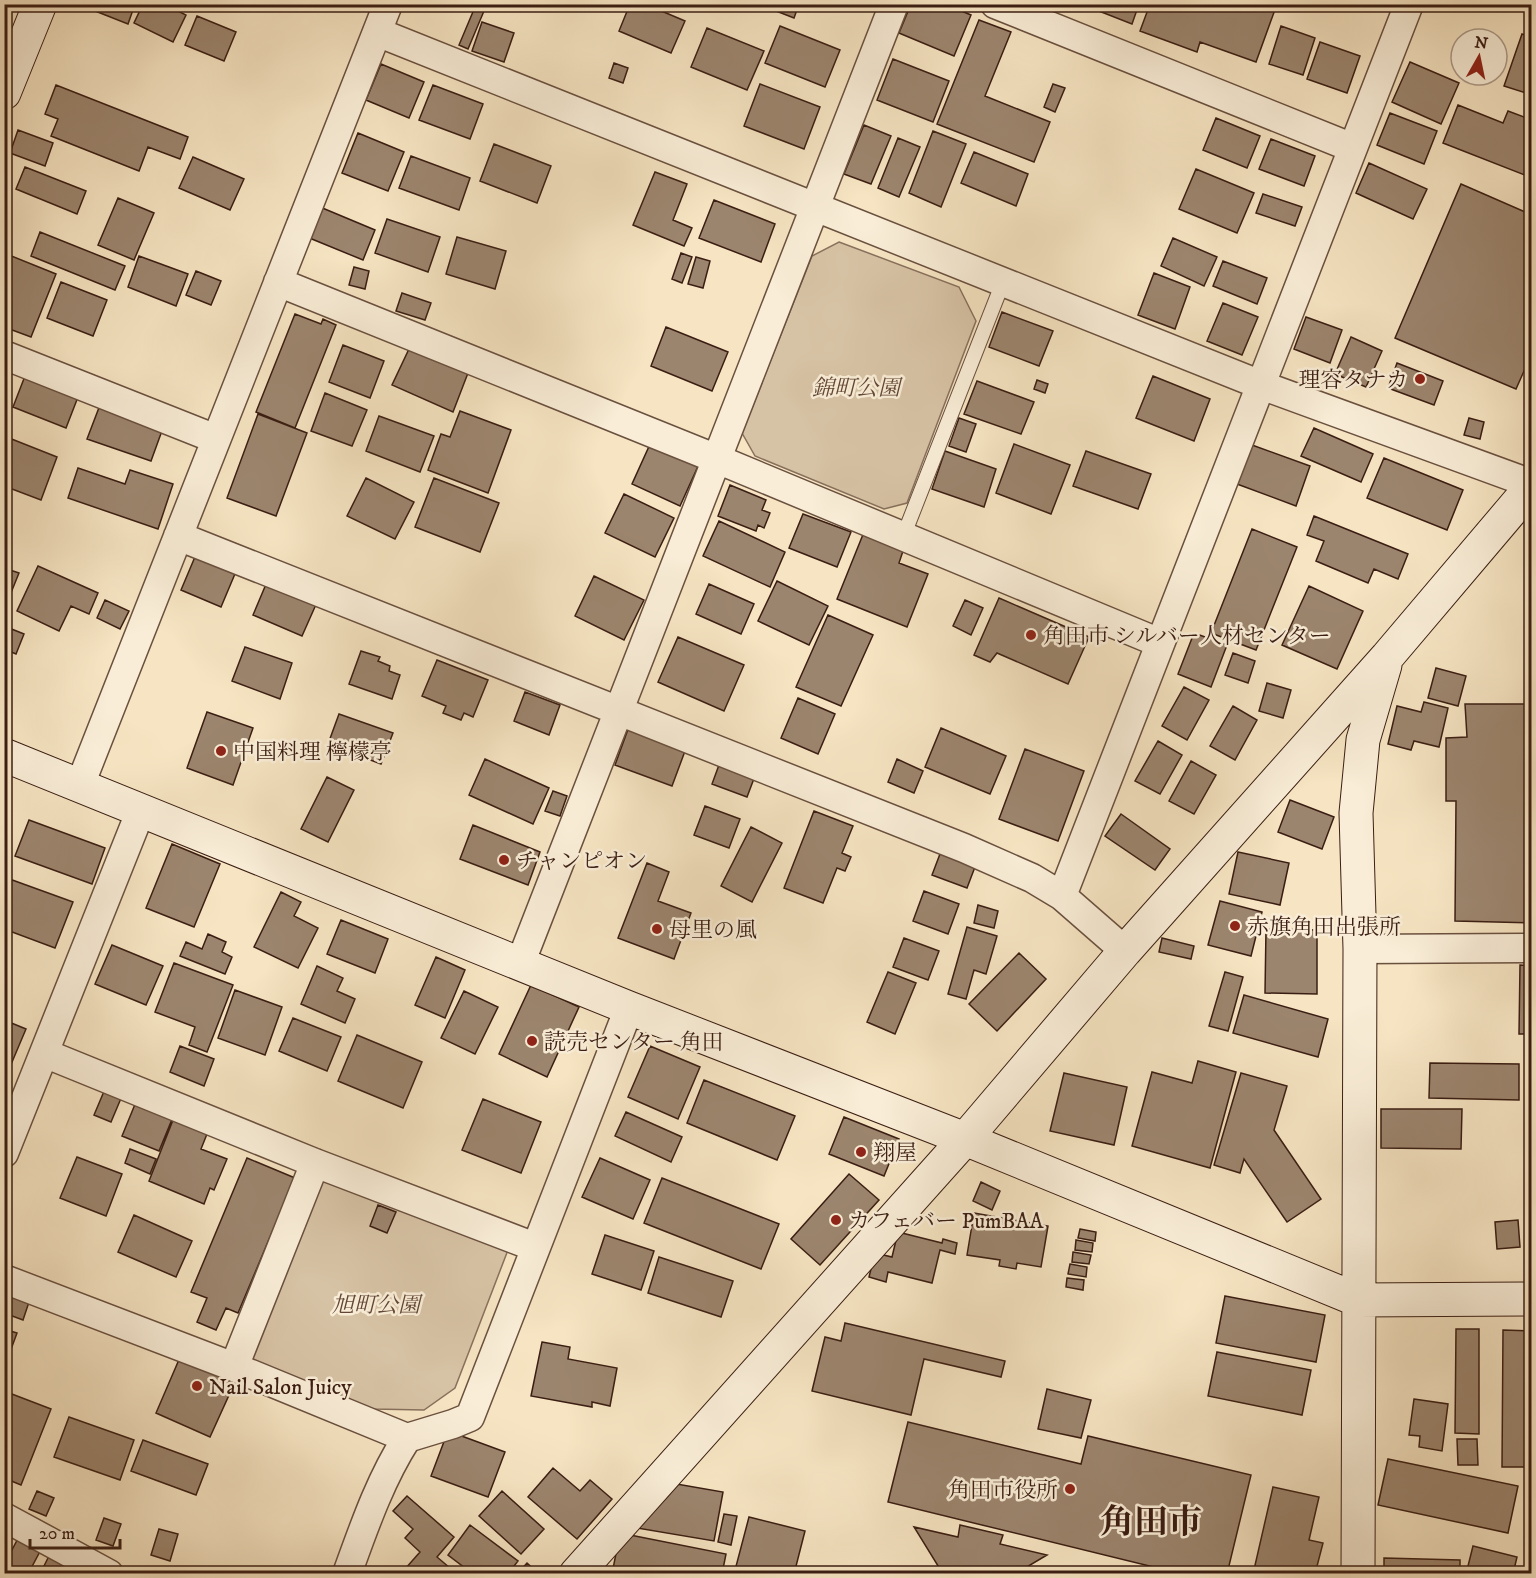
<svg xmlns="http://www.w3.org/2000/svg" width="1536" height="1578" viewBox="0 0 1536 1578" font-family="'IM FELL DW Pica','Noto Serif JP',serif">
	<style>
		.green { fill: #d6c2a4; stroke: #88705c; stroke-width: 1.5 }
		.building { fill: #9c856e; stroke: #3b1e13; stroke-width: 1.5 }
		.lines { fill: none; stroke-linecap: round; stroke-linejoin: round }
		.lane-casing { stroke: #6a503f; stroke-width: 16 }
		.street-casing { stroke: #6a503f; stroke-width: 31 }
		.secondary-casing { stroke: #3b1e13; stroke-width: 35 }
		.lane { stroke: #f9edd7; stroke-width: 14 }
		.street { stroke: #f9edd7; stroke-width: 28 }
		.secondary { stroke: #f9edd7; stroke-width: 33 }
		.poi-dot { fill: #8f2418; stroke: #f9edd7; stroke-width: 2 }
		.labels { text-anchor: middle; stroke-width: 5; stroke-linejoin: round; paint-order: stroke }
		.poi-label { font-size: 22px; fill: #3b1e13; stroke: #f9edd7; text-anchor: start }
		.park-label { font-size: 22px; font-style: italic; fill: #624737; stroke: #f9edd7 }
		.town-label { font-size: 34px; font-weight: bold; fill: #3b1e13; stroke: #f9edd7 }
	</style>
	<rect width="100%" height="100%" fill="#f6e4c2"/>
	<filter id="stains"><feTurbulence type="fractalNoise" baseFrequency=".00333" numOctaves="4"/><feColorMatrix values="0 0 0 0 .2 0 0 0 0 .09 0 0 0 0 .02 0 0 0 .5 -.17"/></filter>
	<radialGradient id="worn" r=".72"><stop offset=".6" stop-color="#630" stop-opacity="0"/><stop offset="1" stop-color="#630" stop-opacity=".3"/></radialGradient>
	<path class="green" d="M839 242 959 287 976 321 907 503 884 509 755 456 742 433 812 256Z
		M322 1175 508 1250 455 1388 424 1410 373 1409 246 1358Z"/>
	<path class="building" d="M86 4H135L128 24 85 7Z
		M143 4H164L186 15 173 42 134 23Z
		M630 4H645L685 21 671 53 619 31Z
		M773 4H799L794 18 771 9Z
		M848 4H863L861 10Z
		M911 4H945L971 15 954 56 899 33Z
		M1081 4H1139L1132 24Z
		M1150 4H1277L1256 62 1200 42 1197 52 1140 31Z
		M475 7 484 11 468 49 459 45Z
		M197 16 236 32 224 61 185 45Z
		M979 20 1011 32 985 96 1050 122 1034 162 937 124Z
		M482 22 514 33 504 62 472 51Z
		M780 26 840 50 825 87 765 63Z
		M1281 26 1315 38 1303 75 1269 64Z
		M707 28 764 51 747 90 691 67Z
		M1522 34 1532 37V95L1504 86Z
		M1320 42 1360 56 1347 93 1307 79Z
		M893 59 949 81 933 122 877 100Z
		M1410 62 1459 83 1441 124 1392 102Z
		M614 63 628 68 623 83 609 78Z
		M381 64 424 82 409 118 366 100Z
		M760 84 820 107 804 149 744 126Z
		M1053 84 1065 88 1055 112 1044 107Z
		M56 85 188 137 180 159 148 147 139 171 51 136 58 119 45 114Z
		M433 85 483 104 470 139 419 120Z
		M1458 105 1503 123 1508 111 1532 120V172L1530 177 1443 143Z
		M1390 113 1437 131 1424 164 1377 145Z
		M1216 118 1260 136 1247 168 1203 150Z
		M864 125 891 136 871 184 844 174Z
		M18 130 53 143 45 166 10 153Z
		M933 131 966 144 941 207 909 193Z
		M358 133 404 152 388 191 342 173Z
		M898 138 920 147 899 197 878 188Z
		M1271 139 1315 156 1304 186 1259 169Z
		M494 144 551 166 537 203 480 181Z
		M974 152 1028 174 1016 206 961 183Z
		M411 156 470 178 459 210 399 188Z
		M193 157 244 179 230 210 179 188Z
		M1369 163 1427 189 1413 219 1356 193Z
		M25 167 86 191 77 214 16 189Z
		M1196 169 1254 193 1237 233 1179 209Z
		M655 172 687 184 673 220 692 228 684 246 633 225Z
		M1461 184 1532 215V353L1516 389 1395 338Z
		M1532 186V201L1527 199Z
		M1263 194 1302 207 1295 226 1256 213Z
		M118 198 154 213 134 260 98 245Z
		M714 200 775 224 761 262 699 238Z
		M320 207 375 230 363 260 307 237Z
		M387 219 440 237 428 272 375 253Z
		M40 232 125 266 115 290 31 256Z
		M457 237 506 251 495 289 446 274Z
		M1173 238 1217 257 1204 286 1161 266Z
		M4 253 56 274 31 337 4 327Z
		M681 253 692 257 682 283 672 279Z
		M139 256 188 274 176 306 128 287Z
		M696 257 710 261 703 288 688 284Z
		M1223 261 1267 278 1257 304 1213 286Z
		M354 267 369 271 365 289 349 285Z
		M196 271 221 281 211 305 186 295Z
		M1154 273 1190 287 1175 329 1138 315Z
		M61 282 107 300 93 336 47 318Z
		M402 293 431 303 425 320 396 311Z
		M1223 303 1258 317 1242 355 1207 341Z
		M1002 312 1053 331 1039 366 989 347Z
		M295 314 321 324 323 319 336 325 295 428 256 412Z
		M1306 317 1342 330 1330 363 1294 349Z
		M666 327 728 352 712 391 651 366Z
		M1351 337 1382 351 1366 387 1335 374Z
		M343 345 384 361 370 398 329 382Z
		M409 349 468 373 453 412 392 385Z
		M1397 363 1443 381 1434 405 1388 388Z
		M25 376 78 397 66 428 13 407Z
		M1153 376 1210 399 1194 441 1136 418Z
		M1037 380 1048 384 1045 393 1034 389Z
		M977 381 1034 402 1021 434 964 414Z
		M325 393 367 410 352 446 311 431Z
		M100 405 163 428 151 461 87 439Z
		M460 411 511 430 488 493 428 470 441 434 450 437Z
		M258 414 307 433 276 516 227 498Z
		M379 416 434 436 420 472 366 451Z
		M959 418 976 424 966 452 949 446Z
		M1469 418 1484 422 1480 439 1464 435Z
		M1314 428 1373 454 1361 482 1301 456Z
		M656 431 704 453 680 506 632 484Z
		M4 436 57 457 41 500 4 486Z
		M1014 444 1070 465 1051 514 996 493Z
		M1252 445 1310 466 1296 506 1237 484Z
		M945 451 996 469 984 507 932 489Z
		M1086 451 1151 474 1138 509 1073 486Z
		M1384 458 1463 490 1447 530 1367 498Z
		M78 468 125 484 130 470 173 484 158 529 68 498Z
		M366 478 414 502 395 539 347 516Z
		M434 478 499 503 480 552 415 527Z
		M730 485 766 500 762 510 770 513 764 528 758 525 756 531 718 516Z
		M624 494 674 518 655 557 605 533Z
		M803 514 851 532 837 567 789 548Z
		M1314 516 1408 554 1398 579 1374 569 1368 583 1316 561 1324 541 1307 535Z
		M719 521 785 552 770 587 703 556Z
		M1252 529 1297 547 1256 650 1211 633Z
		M864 532 904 548 899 563 928 574 907 627 837 599Z
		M200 545 240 562 221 607 181 590Z
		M38 566 98 593 89 614 71 606 59 631 17 611Z
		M4 568 19 573 4 610Z
		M272 570 322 591 302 636 253 615Z
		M594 576 644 600 624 640 575 616Z
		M777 581 828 606 809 645 758 621Z
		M709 584 754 604 741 634 696 614Z
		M1309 586 1363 611 1337 669 1282 645Z
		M999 598 1089 637 1068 684 997 653 990 662 974 655Z
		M105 600 129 611 120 629 97 618Z
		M965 600 983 608 971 635 953 626Z
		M828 615 873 635 841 706 796 687Z
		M4 626 24 634 16 654 4 649Z
		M1194 633 1227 645 1211 687 1178 674Z
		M678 637 744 665 724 711 658 682Z
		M245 647 292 663 280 699 232 681Z
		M361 651 380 657 378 661 390 666 389 671 400 675 392 699 349 684Z
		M1233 653 1255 661 1248 683 1225 675Z
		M437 660 488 680 473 717 464 713 461 720 443 713 446 706 422 696Z
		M1436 668 1466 676 1458 706 1428 698Z
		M1267 683 1291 690 1283 718 1259 711Z
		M1184 687 1209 700 1187 740 1162 726Z
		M525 692 560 705 549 735 514 721Z
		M798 698 835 714 818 754 781 738Z
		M1424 702 1448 708 1439 747 1414 741 1411 750 1388 744 1397 706 1421 712Z
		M1465 704H1532V923L1455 921 1456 801H1446V738L1467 737Z
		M1233 706 1257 720 1235 760 1210 746Z
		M207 712 253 728 233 785 187 768Z
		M339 714 393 733 381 764 328 744Z
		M631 721 688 743 672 786 615 765Z
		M941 728 1006 756 990 794 925 767Z
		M1158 741 1182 755 1160 794 1135 781Z
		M1025 749 1084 771 1058 841 999 819Z
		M723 754 758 768 747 797 712 784Z
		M485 759 549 788 533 824 469 795Z
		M897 759 923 771 914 793 888 782Z
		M1191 761 1216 775 1194 814 1169 801Z
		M327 777 354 790 328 842 301 829Z
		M553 791 567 796 560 816 545 811Z
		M1290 800 1334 817 1322 849 1278 832Z
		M705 806 740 819 729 848 694 835Z
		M814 811 853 826 842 853 851 857 845 871 837 868 823 903 784 888Z
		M1121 814 1170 849 1155 870 1105 836Z
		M29 820 105 848 92 884 15 856Z
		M473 825 540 852 528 885 460 859Z
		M751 827 782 843 752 902 721 886Z
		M172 844 220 864 194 927 146 908Z
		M943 846 978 859 967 888 932 875Z
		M1238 852 1289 863 1280 905 1229 894Z
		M647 863 669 872 658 901 691 913 674 959 618 938Z
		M4 877 73 902 55 948 4 929Z
		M924 891 959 904 948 934 913 921Z
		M281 892 301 902 294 916 318 928 298 968 254 947Z
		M1220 901 1262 912 1251 956 1208 945Z
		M978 905 998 911 994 928 974 923Z
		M341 920 388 939 375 973 327 954Z
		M967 927 997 936 986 974 974 970 966 999 948 994Z
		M1266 929 1317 930V994L1265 993Z
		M208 934 226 942 222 952 232 957 225 974 180 956 186 942 202 949Z
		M904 938 939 951 928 980 893 967Z
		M1162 938 1194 946 1191 959 1159 952Z
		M112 945 163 966 146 1005 95 984Z
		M1019 953 1046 979 997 1031 969 1004Z
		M436 957 465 970 445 1018 415 1005Z
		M174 963 233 985 207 1052 189 1045 195 1027 155 1012Z
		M1520 965 1532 966V1034H1519Z
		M317 966 343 978 337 991 355 999 345 1023 301 1004Z
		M888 972 916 983 895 1034 867 1022Z
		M1225 972 1243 977 1228 1031 1209 1026Z
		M531 985 579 1007 547 1077 499 1054Z
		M235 990 282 1007 265 1055 218 1038Z
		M464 991 498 1007 475 1054 441 1038Z
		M1244 995 1328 1019 1318 1057 1233 1033Z
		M293 1018 341 1037 327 1071 279 1051Z
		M4 1020 26 1029 4 1081Z
		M357 1035 422 1062 403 1108 338 1081Z
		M1527 1039H1532V1061H1527Z
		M180 1046 214 1059 204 1086 170 1072Z
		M650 1046 700 1067 678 1119 628 1097Z
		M1198 1061 1236 1072 1210 1168 1132 1146 1152 1072 1192 1083Z
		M1430 1063 1519 1064V1100L1429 1098Z
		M1064 1073 1127 1087 1114 1145 1050 1131Z
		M1241 1073 1287 1086 1274 1130 1321 1199 1287 1222 1244 1159 1240 1173 1214 1165Z
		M704 1080 795 1116 777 1160 687 1123Z
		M105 1089 122 1096 111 1122 94 1115Z
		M138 1097 175 1112 159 1151 122 1136Z
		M483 1099 541 1122 521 1173 462 1150Z
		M1381 1109H1462L1461 1149 1381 1148Z
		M626 1112 682 1137 671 1162 615 1136Z
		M844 1117 899 1139 884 1176 829 1154Z
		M173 1120 207 1134 201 1149 227 1159 214 1190 210 1188 204 1204 149 1181Z
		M130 1149 156 1159 150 1174 125 1163Z
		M77 1157 122 1174 106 1216 60 1198Z
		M247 1158 295 1178 238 1313 226 1308 216 1330 197 1322 207 1298 191 1292Z
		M600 1158 650 1180 633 1219 582 1197Z
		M849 1174 879 1200 820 1265 791 1239Z
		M662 1178 779 1224 761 1269 644 1223Z
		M981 1182 1000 1191 992 1210 973 1201Z
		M378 1205 396 1212 387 1233 370 1226Z
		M974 1213 1048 1226 1041 1267 1017 1263 1016 1269 999 1266 1000 1260 967 1255Z
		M134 1215 192 1241 176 1277 118 1252Z
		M1518 1220 1520 1247 1497 1249 1495 1222Z
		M1080 1229 1096 1232 1095 1241 1078 1238Z
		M898 1232 942 1243 943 1239 957 1243 955 1254 940 1250 932 1283 888 1272 886 1282 869 1277 875 1253 892 1257Z
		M605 1235 654 1251 641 1290 592 1274Z
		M1076 1240 1093 1243 1092 1252 1075 1250Z
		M1073 1252 1091 1255 1089 1264 1072 1262Z
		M659 1257 733 1281 721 1317 648 1293Z
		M1070 1264 1087 1267 1086 1277 1068 1274Z
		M1067 1278 1084 1280 1083 1290 1066 1287Z
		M4 1280 33 1290 23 1320 4 1313Z
		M1225 1296 1325 1315 1316 1362 1216 1343Z
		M845 1323 1005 1361 1001 1377 924 1359 911 1415 812 1391 825 1337 841 1341Z
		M4 1329 17 1333 6 1363 4 1362Z
		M1456 1329H1479V1434L1455 1433Z
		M1503 1330 1530 1331V1467H1502Z
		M542 1342 570 1347 568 1359 617 1368 610 1406 592 1402V1407L531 1396Z
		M184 1348 239 1373 210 1437 156 1413Z
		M1217 1352 1311 1370 1302 1415 1208 1396Z
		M1047 1389 1091 1400 1081 1438 1038 1429Z
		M4 1391 51 1409 21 1485 4 1478Z
		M1414 1399 1448 1404 1442 1451 1419 1447 1420 1436 1409 1435Z
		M69 1417 134 1440 120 1480 54 1457Z
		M908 1422 1081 1464 1088 1436 1251 1475 1227 1574H1182L888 1502Z
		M448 1431 505 1452 488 1497 431 1476Z
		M1457 1439H1477L1478 1465H1458Z
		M143 1440 208 1464 196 1495 131 1471Z
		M1388 1459 1518 1486 1508 1533 1378 1505Z
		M553 1468 580 1491 590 1480 612 1499 577 1539 528 1497Z
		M665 1482 723 1492 714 1541 637 1528Z
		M1273 1487 1319 1497 1309 1540 1323 1543 1315 1574H1253Z
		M37 1491 54 1498 46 1516 29 1509Z
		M502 1491 544 1529 521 1554 479 1516Z
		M407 1496 454 1537 437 1557 457 1574H410L405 1569 420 1552 405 1538 413 1529 393 1511Z
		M724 1514 737 1516 731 1545 718 1542Z
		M749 1517 805 1531 794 1574H734Z
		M104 1518 121 1524 113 1546 96 1540Z
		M470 1525 518 1561 508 1574H473L448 1555Z
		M960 1525 1003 1535 1000 1544 1047 1555 1015 1574H943L914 1527 958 1537Z
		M159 1529 178 1534 170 1561 151 1555Z
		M22 1531 45 1542 28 1574H13L4 1569V1565Z
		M620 1533 726 1554 722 1574H612Z
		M1473 1546 1517 1557 1513 1574H1466Z
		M52 1550 79 1564 75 1574H40Z
		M1384 1558 1460 1560V1574H1384Z
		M527 1563 539 1574H517Z"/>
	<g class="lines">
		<defs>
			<path id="lane" d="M903 537 1003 282"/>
			<path id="street" d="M995 4 1353 148
				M377 32 1261 385 1532 484
				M278 282 717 459 1160 643
				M4 355 216 439
				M178 536 964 848 1032 878 1062 896 1125 951
				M80 785 388 4
				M1062 896 1409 4
				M1360 949 1532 948
				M520 964 894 4
				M44 1053 315 1163 535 1247
				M4 1153 141 810
				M4 1279 234 1367 407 1438
				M234 1367 315 1163
				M4 1517 109 1574
				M347 1574C364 1527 380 1480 407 1438L453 1424 470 1417 629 1008"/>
			<path id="secondary" d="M4 93 40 4
				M4 755 629 1008 965 1139 1358 1300 1532 1299
				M576 1574 965 1139 1125 951 1387 657 1532 486
				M1358 1574 1360 949 1356 813 1363 740 1385 665"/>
		</defs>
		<use href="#lane" class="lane-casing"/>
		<use href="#street" class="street-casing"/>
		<use href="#secondary" class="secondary-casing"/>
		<use href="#lane" class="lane"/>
		<use href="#street" class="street"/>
		<use href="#secondary" class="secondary"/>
	</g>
	<g class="poi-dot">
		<circle cx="1420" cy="379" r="6"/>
		<circle cx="1031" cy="635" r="6"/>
		<circle cx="221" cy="751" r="6"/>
		<circle cx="504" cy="860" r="6"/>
		<circle cx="1235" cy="926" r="6"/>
		<circle cx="657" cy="929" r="6"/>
		<circle cx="532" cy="1041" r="6"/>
		<circle cx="861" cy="1152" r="6"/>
		<circle cx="836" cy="1220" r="6"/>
		<circle cx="197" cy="1386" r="6"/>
		<circle cx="1070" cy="1489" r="6"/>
	</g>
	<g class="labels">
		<g class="poi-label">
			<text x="1408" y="387" text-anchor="end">理容タナカ</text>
			<text x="1043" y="643">角田市 シルバー人材センター</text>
			<text x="233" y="759">中国料理 檸檬亭</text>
			<text x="516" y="868">チャンピオン</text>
			<text x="1247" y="934">赤旗角田出張所</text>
			<text x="669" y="937">母里の風</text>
			<text x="544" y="1049">読売センター 角田</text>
			<text x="873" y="1160">翔屋</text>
			<text x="848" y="1228">カフェバー PumBAA</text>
			<text x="209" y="1394">Nail Salon Juicy</text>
			<text x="1058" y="1497" text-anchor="end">角田市役所</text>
		</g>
		<g class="park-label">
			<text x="856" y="395">錦町公園</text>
			<text x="376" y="1312">旭町公園</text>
		</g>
		<g class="town-label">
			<text x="1151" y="1533">角田市</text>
		</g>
	</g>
	<rect width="1536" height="1578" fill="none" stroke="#f6e4c2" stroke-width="24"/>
	<rect x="6" y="6" width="1524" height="1566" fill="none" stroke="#3b1e13" stroke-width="3"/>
	<rect x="12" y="12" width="1512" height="1554" fill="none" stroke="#3b1e13" stroke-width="1.5"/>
	<g transform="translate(1479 57) rotate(9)"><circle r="28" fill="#f9edd7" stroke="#ad9a89" stroke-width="1.5"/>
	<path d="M0-4.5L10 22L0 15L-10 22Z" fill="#8f2418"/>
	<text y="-9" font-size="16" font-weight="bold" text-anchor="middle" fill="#3b1e13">N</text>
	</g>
	<path d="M30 1539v9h90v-9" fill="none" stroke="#3b1e13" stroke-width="3"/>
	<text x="39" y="1539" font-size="18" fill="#3b1e13" stroke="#f9edd7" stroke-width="4.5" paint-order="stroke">20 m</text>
	<rect width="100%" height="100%" filter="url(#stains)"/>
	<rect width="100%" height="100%" fill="url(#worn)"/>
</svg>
